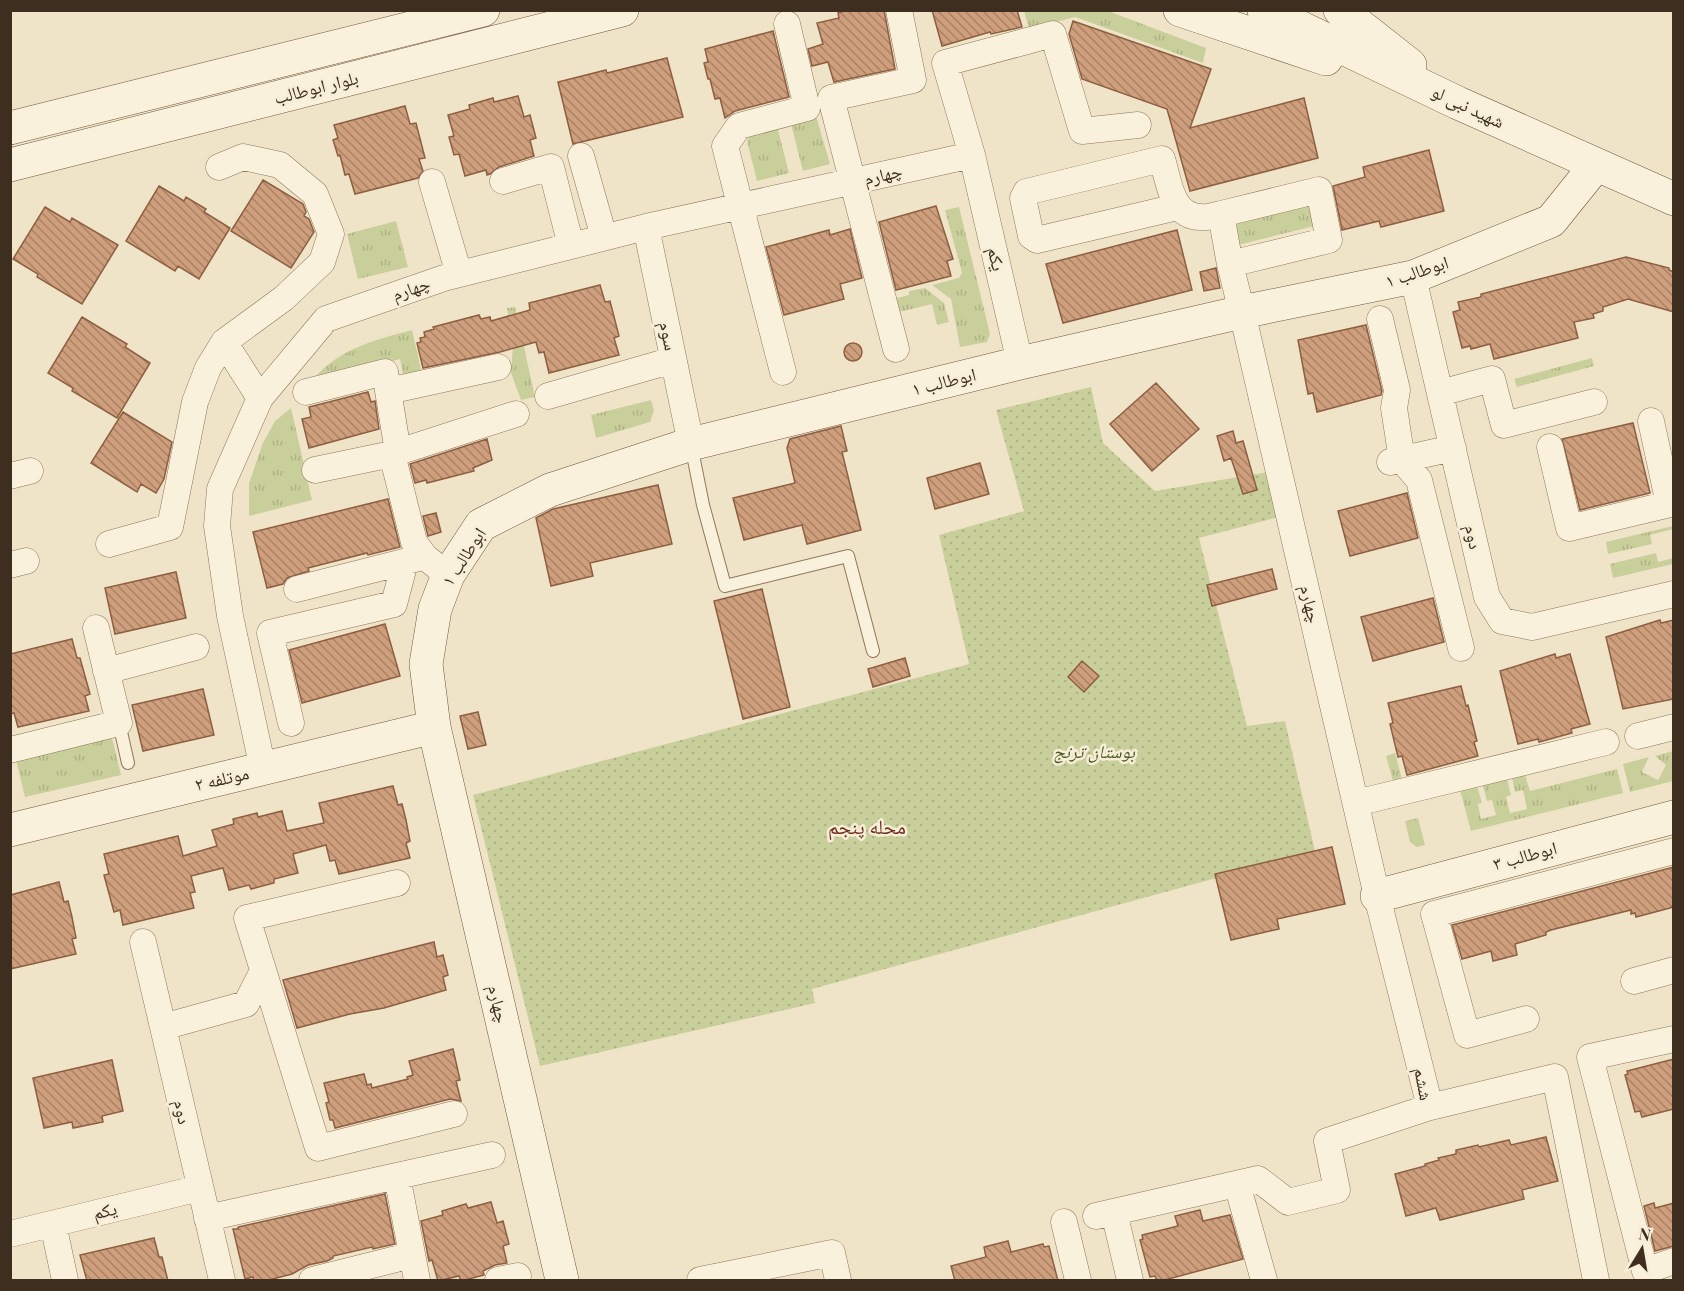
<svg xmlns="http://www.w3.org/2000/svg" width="1684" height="1291" viewBox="0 0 1684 1291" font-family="'Playfair Display','Noto Naskh Arabic',serif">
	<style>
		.grass { fill: url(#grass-tufts) }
		.park { fill: url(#park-dots) }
		.building { fill: url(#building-back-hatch); stroke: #8d5f41; stroke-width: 1.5 }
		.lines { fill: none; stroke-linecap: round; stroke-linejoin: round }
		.lane-casing { stroke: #8d765c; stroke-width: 14 }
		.street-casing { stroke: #8d765c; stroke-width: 27 }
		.secondary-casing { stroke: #6f573f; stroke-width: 34 }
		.lane { stroke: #faf1dc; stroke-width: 12 }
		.street { stroke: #faf1dc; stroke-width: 26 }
		.secondary { stroke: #faf1dc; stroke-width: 33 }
		.labels { text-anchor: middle; stroke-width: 5; stroke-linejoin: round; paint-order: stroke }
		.street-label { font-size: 18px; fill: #3d2e20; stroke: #f7eed8 }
		.park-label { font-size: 18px; font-style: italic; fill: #4d5a26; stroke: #f7eed8 }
		.neighbourhood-label { font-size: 20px; fill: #6b2e1e; stroke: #f7eed8 }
	</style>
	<defs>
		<pattern id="grass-tufts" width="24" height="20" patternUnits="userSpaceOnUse" patternTransform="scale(1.5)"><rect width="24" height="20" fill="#c9cf9b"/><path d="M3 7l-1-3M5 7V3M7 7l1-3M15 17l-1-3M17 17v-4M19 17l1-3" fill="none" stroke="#aeb285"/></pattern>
		<pattern id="park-dots" width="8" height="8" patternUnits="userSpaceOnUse" patternTransform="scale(1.5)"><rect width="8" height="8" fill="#c9cf9b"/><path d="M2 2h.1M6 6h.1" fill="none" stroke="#aeb285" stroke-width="1.8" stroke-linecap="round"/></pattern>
		<pattern id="building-back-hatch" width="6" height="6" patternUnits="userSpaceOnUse" patternTransform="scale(1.5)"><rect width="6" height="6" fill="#cf9f7d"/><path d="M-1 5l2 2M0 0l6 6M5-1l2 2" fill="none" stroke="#a98266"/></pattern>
	</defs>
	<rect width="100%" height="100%" fill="#f0e4c8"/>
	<path class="grass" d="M1024 11H1108L1206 48 1203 63 1075 17 1029 29Z
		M816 116 830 164 803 171 791 124Z
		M777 126 789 173 757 181 747 141 751 132Z
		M1318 201 1322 224 1234 246 1233 229 1241 219Z
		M959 207 990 334 987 342 960 347 951 299 932 285 959 278 962 273 945 210Z
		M396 221 408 267 358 279 347 234Z
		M925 288 944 303 949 322 937 325 932 304 891 314 889 300 909 295V291Z
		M515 307 535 397 521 400 511 373 513 345 507 308Z
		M412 330 423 378 405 384 400 359 310 384C334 350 374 340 412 330Z
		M1592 358 1594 366 1517 387 1514 379Z
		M651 400 654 410 650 422 596 438 591 415Z
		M291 408 312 500 249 516V483L263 443 275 421Z
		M1673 526V529L1650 535 1652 544 1608 554 1606 542Z
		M1656 553 1658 562 1673 558V564L1613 578 1610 564Z
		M112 738 121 775 25 797 16 760Z
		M1673 751V781L1630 792 1623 764 1649 757 1642 772 1658 780 1666 765 1655 756Z
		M1395 753 1402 779 1393 781 1386 756Z
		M1617 769 1623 793 1471 831 1460 790 1477 786 1482 803 1478 804 1481 819 1496 815 1492 800 1487 801 1483 785 1507 779 1511 795 1506 797 1510 813 1527 809 1523 790 1515 792 1512 778 1525 775 1530 791Z
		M1418 818 1425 845 1417 847 1410 842 1405 821Z"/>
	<path class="park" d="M1091 387 1103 443 1155 491 1268 472 1279 517 1199 538 1247 726 1285 721 1315 851 812 989 815 1003 540 1066 473 795 969 664 939 535 1024 511 996 410Z"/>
	<path class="building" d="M847 10H884L895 69 834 82 828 62 812 66 808 49 823 44 817 23 839 18 838 13Z
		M932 10H1017L1022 27 991 34 990 32 942 46Z
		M1073 21 1211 69 1190 128 1304 98 1318 158 1190 191 1167 109 1082 79 1069 34Z
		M773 31 789 97 735 111 725 118 720 98 715 99 710 79H708L704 63 708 62 705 49Z
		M667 58 683 117 573 144 558 82 606 70 607 73Z
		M518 96 524 117 530 115 536 138 530 140 534 156 499 167 490 174 487 175 486 170 465 176 459 154 454 155 449 137 454 136 448 115 470 109 469 105 493 98 494 102Z
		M405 106 410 124 416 123 425 158 419 159 423 171 418 178 355 194 349 174 345 175 340 155 338 156 333 140 338 138 334 125Z
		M1429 150 1444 211 1381 227 1379 221 1342 230 1333 186 1365 177 1363 167Z
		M263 180 303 204 306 212 304 216 309 219 314 232 291 268 231 231Z
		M159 186 184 201 186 197 206 209 204 212 230 228 199 279 178 266 175 271 126 241Z
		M936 206 953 259 947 261 951 276 896 290 879 222Z
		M45 207 70 222 72 218 118 245 82 304 37 277 38 274 13 259Z
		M850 229 862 278 840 284 844 299 784 315 766 247 829 230 830 235Z
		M1177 230 1192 290 1063 323 1046 264Z
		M1626 257 1669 268V270L1674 272V312L1628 299 1603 307V311L1593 314 1594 318 1574 322 1578 338 1494 359 1490 344 1471 349 1470 346 1462 348 1453 312 1460 310 1458 302 1481 297V294Z
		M1216 268 1220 288 1204 291 1200 272Z
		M600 285 605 302 610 301 619 336 614 338 619 355 549 373 544 352 539 353 536 342 500 352 423 368 417 343 421 342 420 338 425 337 424 332 434 329 433 327 479 315 481 319 490 317 491 321 530 310 529 303Z
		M82 317 127 344 125 347 150 363 117 418 72 391 73 388 48 373Z
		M1366 325 1382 391 1381 395 1317 412 1313 393 1308 394 1298 340Z
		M844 352a9 9 0 1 1 18 0a9 9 0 1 1-18 0Z
		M1156 383 1199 429 1152 471 1110 424Z
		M368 392 371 402 375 401 379 429 309 448 302 419 311 417 309 407Z
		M123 412 172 442 164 479 156 493 141 484 137 492 91 463Z
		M1633 423 1650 493 1580 510 1562 439Z
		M841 426 847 451 842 452 861 530 807 544 802 525 744 540 733 498 795 483 787 448 790 439Z
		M1233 431 1236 443 1243 441 1257 490 1243 494 1231 458 1224 461 1217 436Z
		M487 439 492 460 473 468 474 471 427 483 426 480 415 483 410 464Z
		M980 463 989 494 935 509 927 478Z
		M658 485 672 544 590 563 593 576 551 586 536 518 553 509Z
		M1407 493 1418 538 1350 556 1338 511Z
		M388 499 400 547 368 555 367 553 308 568 309 571 287 578 283 584 267 588 253 532Z
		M436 513 441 532 428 536 423 516Z
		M1272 569 1277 589 1212 606 1207 585Z
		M176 572 186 618 115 634 105 588Z
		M762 589 790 707 743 719 714 601Z
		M1433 598 1444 642 1373 661 1361 617Z
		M1660 620 1661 623 1674 620V699L1623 709 1606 637Z
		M385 624 400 676 302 703 289 650Z
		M72 639 77 658H80L90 694 85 696 89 711 18 727 14 713 10 714V654Z
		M1555 654 1556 658 1570 654 1590 724 1571 729 1572 733 1539 742 1538 739 1518 744 1500 671Z
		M905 658 910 676 873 687 868 669Z
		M1082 661 1099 676 1084 692 1068 677Z
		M1461 686 1466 706 1468 705 1477 741 1474 742 1478 756 1407 775 1402 756 1398 757 1390 724 1393 723 1388 703Z
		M203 689 214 735 143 751 132 705Z
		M478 712 486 745 468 749 460 716Z
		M393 786 398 805 402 804 406 820 410 841 406 843 410 858 339 874 335 860 330 861 326 845 293 854 298 873 274 879V883L251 889 249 885 229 890 223 868 191 876 195 892 190 893 194 908 123 925 120 910 114 912 104 875 109 874 104 854 178 836 183 856 217 846 212 830 234 824 233 819 257 813 258 817 282 811 287 831 324 823 319 803Z
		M1332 847 1345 904 1277 919 1279 929 1231 940 1215 874Z
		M1674 867V907L1636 917 1635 913 1631 914V910L1551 930 1546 932V935L1515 944 1517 955 1493 961 1491 951 1462 959 1452 925Z
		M59 882 64 902 68 901 72 917 76 938 72 939 76 954 10 969V895Z
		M434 942 437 957 443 955 448 975 443 977 446 990 384 1008 350 1014 297 1028 283 980Z
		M453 1049 460 1080 456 1081 461 1101 450 1099 335 1128 333 1120H330L326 1103 329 1102 324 1083 364 1074 367 1085 371 1084 372 1088 408 1079 407 1077 413 1075 409 1061Z
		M1674 1059V1109L1642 1117 1640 1111 1635 1112 1625 1075 1628 1074 1627 1071Z
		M112 1060 123 1111 102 1116 103 1122 73 1128 72 1122 44 1128 33 1078Z
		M1546 1137 1558 1181 1522 1190 1524 1199 1440 1220 1436 1208 1406 1216 1395 1174 1425 1166V1164L1439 1160 1438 1158 1456 1154V1150L1478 1145 1479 1147 1509 1140 1511 1145Z
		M385 1194 395 1244 373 1249 372 1247 333 1256V1258L327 1261 308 1265 292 1274 265 1281H254L253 1277 245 1279 233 1229H238V1227Z
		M491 1202 497 1223 503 1221 509 1244 503 1246 507 1263 495 1265 483 1271 484 1275 461 1281 459 1276 438 1281 432 1260 429 1261 421 1221 443 1215 442 1211 466 1204 468 1208Z
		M1654 1203 1655 1208 1674 1203V1246L1655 1251 1644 1206Z
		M1200 1210 1203 1221 1230 1215 1243 1259 1161 1281H1157L1155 1276 1150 1277 1140 1240 1143 1239 1142 1235 1178 1226 1175 1216Z
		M154 1238 159 1257H162L168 1281H87L80 1255Z
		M1008 1241 1011 1252 1043 1244 1044 1247 1049 1246 1058 1281H955L951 1266 986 1257 984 1247Z"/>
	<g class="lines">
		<defs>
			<path id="lane" d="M691 445 703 505 725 586 848 556 873 651
				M119 723 128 763"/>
			<path id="street" d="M581 156 604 237
				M503 181 551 167 571 246
				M432 182 459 274
				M1177 207 1037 240 1031 236 1023 198 1026 192 1162 159C1169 181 1171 217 1201 217 1207 218 1215 215 1221 214
				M646 227 691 444
				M1413 277 1487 597 1502 621 1532 627 1674 594
				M1380 319 1397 390 1394 408 1402 460 1419 480 1461 648
				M224 342 260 398
				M896 349 831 98 913 80 899 10
				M1020 363 972 155 945 63 1053 34 1082 131 1138 125
				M783 372 725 146 739 126 807 108 787 24
				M388 391 498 367
				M306 392 385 372 398 452
				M1440 393 1492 379 1504 425 1594 402
				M548 396 673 360
				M1651 421 1669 504
				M1550 447 1569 528 1674 503
				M392 454 516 414
				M1390 462 1453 448
				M315 470 392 454 414 542 425 557 448 575
				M10 476 30 471
				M109 544 170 527 195 402 208 368 224 342 284 298 322 262 331 234 315 194 280 165 243 157 219 167
				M10 565 26 561
				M297 589 419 558
				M106 671 196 647
				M291 723 270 633 394 604 405 562
				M1638 736 1674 727
				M10 750 119 723 96 628
				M263 769 230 616 217 526 220 489 260 398 326 319 444 278 646 227 972 155
				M1356 803 1606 742
				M397 883 247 918 318 1148 454 1114
				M143 942 163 1027
				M1634 981 1674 970
				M1526 1019 1467 1035 1434 914 1674 851
				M1674 1039 1590 1057 1645 1271 1674 1261
				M1430 1107 1555 1077 1596 1280
				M397 1176 417 1280
				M1237 1184 1264 1280
				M1114 1212 1130 1280
				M1096 1216 1258 1179 1288 1202 1337 1190 1327 1141 1430 1107 1377 896 1242 312 1230 264 1229 259 1221 214 1319 190 1329 240 1230 264
				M207 1218 492 1155
				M1064 1222 1078 1280
				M53 1224 65 1280
				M10 1234 200 1188
				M222 1280 163 1027 246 1004 263 971
				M312 1280 412 1255
				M498 1280 518 1276
				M700 1280 832 1253 838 1280"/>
			<path id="secondary" d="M1180 10 1326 59
				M1264 10 1458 103 1674 199
				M1340 10 1410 65
				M10 128 483 10
				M10 165 622 10
				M10 830 434 727
				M1377 896 1674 817
				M562 1280 434 727 426 664 435 609 448 575 481 525 550 490 691 444 1020 363 1242 312 1413 277 1551 221 1596 165"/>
		</defs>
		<use href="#lane" class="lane-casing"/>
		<use href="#street" class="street-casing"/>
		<use href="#secondary" class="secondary-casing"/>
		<use href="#lane" class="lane"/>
		<use href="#street" class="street"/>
		<use href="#secondary" class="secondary"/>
	</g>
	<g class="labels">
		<g class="street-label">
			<text transform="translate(316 88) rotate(-14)" y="6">بلوار ابوطالب</text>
			<text transform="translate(1468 107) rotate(25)" y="6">شهید نبی لو</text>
			<text transform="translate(883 175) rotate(-13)" y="6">چهارم</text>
			<text transform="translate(996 259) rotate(77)" y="6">یکم</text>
			<text transform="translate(1417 272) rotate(-18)" y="6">ابوطالب ۱</text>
			<text transform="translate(411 289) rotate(-19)" y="6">چهارم</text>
			<text transform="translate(668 336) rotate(78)" y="6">سوم</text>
			<text transform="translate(944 382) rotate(-14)" y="6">ابوطالب ۱</text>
			<text transform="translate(1473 537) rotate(77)" y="6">دوم</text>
			<text transform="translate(464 557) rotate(-57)" y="6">ابوطالب ۱</text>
			<text transform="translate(1310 604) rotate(77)" y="6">چهارم</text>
			<text transform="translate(222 779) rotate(-13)" y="6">موتلفه ۲</text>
			<text transform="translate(1525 856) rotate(-15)" y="6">ابوطالب ۳</text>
			<text transform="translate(498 1004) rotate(77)" y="6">چهارم</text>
			<text transform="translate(1423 1084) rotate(79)" y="6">ششم</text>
			<text transform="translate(182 1112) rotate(77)" y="6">دوم</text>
			<text transform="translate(105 1211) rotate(-14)" y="6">یکم</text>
		</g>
		<g class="park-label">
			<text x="1094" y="758">بوستان ترنج</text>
		</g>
		<g class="neighbourhood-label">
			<text x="867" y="834">محله پنجم</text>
		</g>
	</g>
	<rect width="1684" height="1291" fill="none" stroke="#3d2e20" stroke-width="24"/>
	<g transform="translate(1642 1249) rotate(11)" stroke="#f7eed8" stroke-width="4.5" paint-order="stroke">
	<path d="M0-4.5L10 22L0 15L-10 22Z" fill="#3d2e20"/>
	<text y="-9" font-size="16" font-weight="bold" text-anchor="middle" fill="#3d2e20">N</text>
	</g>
</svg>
